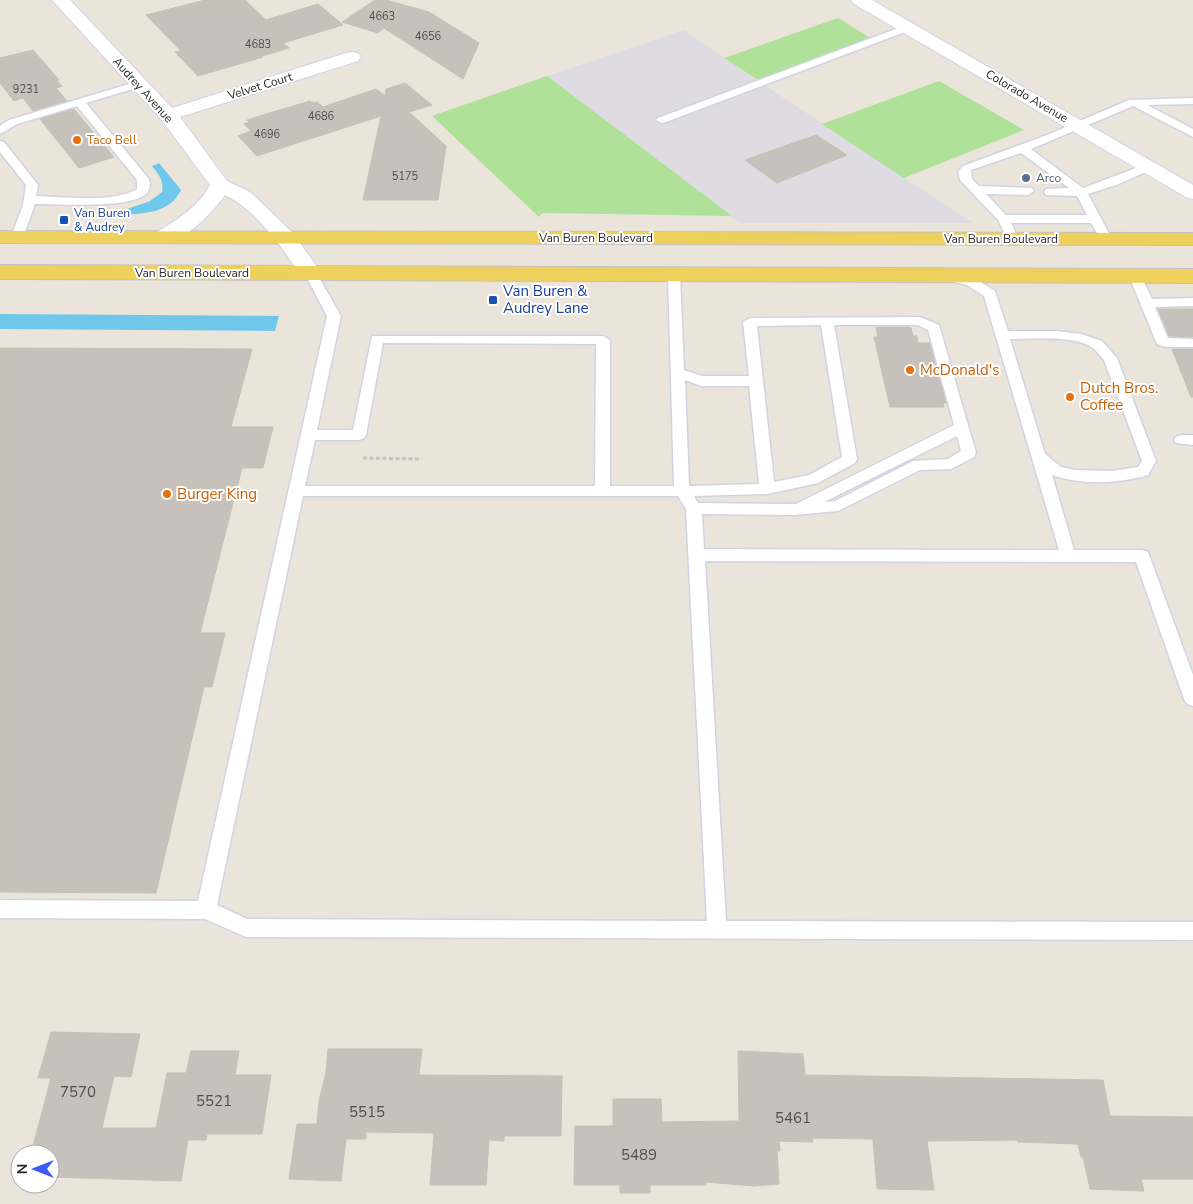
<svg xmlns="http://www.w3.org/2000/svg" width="1193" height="1204" viewBox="0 0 1193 1204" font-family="'Nunito Sans',sans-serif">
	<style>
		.industrial { fill: #dedbe3 }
		.green { fill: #afe198 }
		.water { fill: #6fc8ec }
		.building { fill: #c6c1ba; stroke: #c6c0b5 }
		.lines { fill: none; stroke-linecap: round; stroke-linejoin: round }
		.lane-casing { stroke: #d0d3e2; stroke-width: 3 }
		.street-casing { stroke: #d0d3e2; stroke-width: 2 }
		.secondary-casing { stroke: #d0d3e2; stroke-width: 2 }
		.primary-casing { stroke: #c3c3c3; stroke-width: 2 }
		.path { stroke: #c3c3c3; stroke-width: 3; stroke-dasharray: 4 2.5; stroke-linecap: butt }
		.lane { fill: #fff; fill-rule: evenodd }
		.street { fill: #fff; fill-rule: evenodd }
		.secondary { fill: #fff; fill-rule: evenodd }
		.primary { fill: #eed05d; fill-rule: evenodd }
		.food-dot { fill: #e8710a; stroke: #fff; stroke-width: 2 }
		.service-dot { fill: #5c6f8a; stroke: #fff; stroke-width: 2 }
		.transit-dot { fill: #1a4fb4; stroke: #fff; stroke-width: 2 }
		.labels { text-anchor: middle; stroke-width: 4; stroke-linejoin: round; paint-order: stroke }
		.far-number-label { font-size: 11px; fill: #504f4d }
		.far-street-label { font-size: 12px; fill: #292929; stroke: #fff }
		.far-food-label { font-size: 12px; fill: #c56008; stroke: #fff; text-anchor: start }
		.far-service-label { font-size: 12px; fill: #4e5e75; stroke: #fff; text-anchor: start }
		.far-transit-label { font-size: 12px; fill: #164399; stroke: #fff; text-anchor: start }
		.transit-label { font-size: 15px; fill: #164399; stroke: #fff; text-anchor: start }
		.food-label { font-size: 15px; fill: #c56008; stroke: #fff; text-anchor: start }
		.near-number-label { font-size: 15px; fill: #504f4d }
	</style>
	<rect width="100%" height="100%" fill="#ebe4db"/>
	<path class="industrial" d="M684 30 764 85 973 223H740L547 76Z"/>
	<path class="green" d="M838 18 872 39 758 80 724 58Z
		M547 76 732 216 543 213 539 217 432 116Z
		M939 81 1024 130 904 178 822 124Z"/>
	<path class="water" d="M159 163 181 190C170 213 146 213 123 215L127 209 150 201 162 192C164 180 159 175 152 166Z
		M0 314 279 316 275 331 0 329Z"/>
	<path class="building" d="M205 0H245L266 20 318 4 343 25 283 43 289 48 262 56 263 57 198 76 175 52 181 51 146 15Z
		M375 0H386L429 12 479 43 463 79 384 28 378 33 342 22Z
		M33 50 59 80 57 81 62 86 56 88 67 101 33 111 23 98 14 101 0 83V58Z
		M405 83 432 105 409 112 446 146 438 200H363L381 116 257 156 238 136 251 131 244 124 249 122 247 120 273 112 310 101 312 103 317 102 323 107 376 89 385 96 386 89Z
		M74 109 114 157 79 168 40 119Z
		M816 135 847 155 777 183 745 160Z
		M1158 309H1193V337L1169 336Z
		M879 327H908L911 328 913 336H917L918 343H930L946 403H943L944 407H890L874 337H878L876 328Z
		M0 348 252 349 231 427H273L263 468H242L200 633H225L212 687H204L156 893 0 892Z
		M1172 349H1193V397H1191Z
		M51 1032 140 1034 131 1077 114 1076 102 1128H156L167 1073H186L191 1051H239L235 1075H271L262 1134H207L206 1140H188L181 1181 50 1177V1154H31L51 1078H38Z
		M328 1049H422L419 1075 562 1076 561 1136H504V1141L489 1140 486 1185H430L434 1133 366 1132V1139H346L341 1181 289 1179 297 1124H317L319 1101 326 1072Z
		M738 1051 803 1054 805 1075 1103 1080 1110 1116 1193 1117V1179H1141L1144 1191 1090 1189 1083 1157H1081L1078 1144 1018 1142 1017 1140 927 1141 934 1190 877 1189 873 1139 812 1138 813 1142 779 1141 780 1151H777L779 1184 754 1186 706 1182V1185H650V1193H620V1185H574L575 1126H613V1099H661L662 1122 739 1121Z"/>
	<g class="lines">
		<defs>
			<path id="lane" d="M909 24 913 25 914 27 913 29 666 122 662 123 656 120 658 118Z
				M139 81 144 84 143 86 86 103 149 179C150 184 151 189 146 194 130 209 58 204 35 204L23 237 17 241 13 240 11 237 23 205 26 185 0 152V141L4 142 38 185 36 196C64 197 114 203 137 189V180L77 106 17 124 0 134V126L9 120Z
				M1193 98V104L1147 105 1193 129V137L1133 106 1031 149 1083 188 1144 165H1152L1154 167 1152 169 1119 184 1088 194 1112 239 1110 242H1102L1091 223H1011L1019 239 1013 243 1009 242 998 220 960 180 958 172 963 166 1047 135 1129 100ZM1021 153 1069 188 1046 189 1044 192 1046 195 1077 196 1087 215H1006L986 194 1028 195 1034 191 1032 188 979 186 972 179 971 170Z
				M311 270 317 274 341 316 317 430H353L372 336H603L610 340V486H674L668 275 669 272 674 271 680 275 684 370 702 376H749L743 322 750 318 920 317 939 325 976 453 974 457 951 469 920 470 838 511 795 515 702 514 704 549 1059 550 984 296 967 285 945 280 944 277 950 273 976 279 995 291 1008 331H1057L1081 334 1102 341 1117 358 1156 461 1148 475C1117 484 1082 485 1052 475L1074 550H1142L1148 552 1193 675V706L1187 704 1184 699 1136 562 705 561 726 921 1193 922V940L246 937 205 919 0 918V900L198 901 327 316 305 274ZM821 325 842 457 809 475 774 482 757 326ZM834 325H918L928 330 954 425 796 504 698 503 694 496 767 494 818 483 855 463 857 459ZM1010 339C1032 339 1076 335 1093 348 1097 351 1100 356 1104 360L1142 461 1138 467 1112 471 1075 470 1061 467 1045 454ZM383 343 596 344 595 486H305L315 440H359L364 438 366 435ZM685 380 701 386H749L759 484 689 486ZM957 436 961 451 948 459 913 461 835 501 824 502ZM303 496H678L686 509 707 921 247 919 217 905Z
				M1135 272 1141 276 1152 299 1193 298V306L1155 307 1168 338 1193 339V347H1166L1157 344 1129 276Z
				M1181 435H1193V445L1176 443 1174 440 1176 437Z"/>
			<path id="street" d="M52 0H70L172 108 346 53 352 52 358 53 361 57 358 61 180 117 227 181 250 192 293 233 322 274 319 279 311 281 303 279C283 249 258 211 225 195 212 214 178 249 154 242L150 238 154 234C176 220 197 209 210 185L161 119Z"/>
			<path id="secondary" d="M851 0H872L1193 185V199L1186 197 854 4Z"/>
			<path id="primary" d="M0 231 1193 233V245L0 243Z
				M0 265 1193 269V283L0 279Z"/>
		</defs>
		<use href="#lane" class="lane-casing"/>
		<use href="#street" class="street-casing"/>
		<use href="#secondary" class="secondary-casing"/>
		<use href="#primary" class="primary-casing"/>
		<path class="path" d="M363 458 422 459"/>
		<use href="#lane" class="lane"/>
		<use href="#street" class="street"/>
		<use href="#secondary" class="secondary"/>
		<use href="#primary" class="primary"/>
	</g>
	<g class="food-dot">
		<circle cx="77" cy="140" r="5"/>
		<circle cx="910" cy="370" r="5"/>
		<circle cx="1070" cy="397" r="5"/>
		<circle cx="167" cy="494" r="5"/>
	</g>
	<circle class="service-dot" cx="1026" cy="178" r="5"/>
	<g class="transit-dot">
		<rect x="59" y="215" width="10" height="10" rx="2.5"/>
		<rect x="488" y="295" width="10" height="10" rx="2.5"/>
	</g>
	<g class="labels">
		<g class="far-number-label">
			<text x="382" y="20">4663</text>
			<text x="428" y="40">4656</text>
			<text x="258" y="48">4683</text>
			<text x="26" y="93">9231</text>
			<text x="321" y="120">4686</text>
			<text x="267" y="138">4696</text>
			<text x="405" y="180">5175</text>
		</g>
		<g class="far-street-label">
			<text transform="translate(260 86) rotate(-17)" y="4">Velvet Court</text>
			<text transform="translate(143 90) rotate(48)" y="4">Audrey Avenue</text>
			<text transform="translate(1027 96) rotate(30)" y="4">Colorado Avenue</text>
			<text x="596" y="242">Van Buren Boulevard</text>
			<text x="1001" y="243">Van Buren Boulevard</text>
			<text x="192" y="277">Van Buren Boulevard</text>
		</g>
		<g class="far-food-label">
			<text x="87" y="144">Taco Bell</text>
		</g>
		<g class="far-service-label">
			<text x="1036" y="182">Arco</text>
		</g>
		<g class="far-transit-label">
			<text x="74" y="217">Van Buren<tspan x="74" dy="14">&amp; Audrey</tspan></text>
		</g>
		<g class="transit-label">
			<text x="503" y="296">Van Buren &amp;<tspan x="503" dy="17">Audrey Lane</tspan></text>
		</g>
		<g class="food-label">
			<text x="920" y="375">McDonald's</text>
			<text x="1080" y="393">Dutch Bros.<tspan x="1080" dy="17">Coffee</tspan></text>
			<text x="177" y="499">Burger King</text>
		</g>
		<g class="near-number-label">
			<text x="78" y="1097">7570</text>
			<text x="214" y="1106">5521</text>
			<text x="367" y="1117">5515</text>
			<text x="793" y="1123">5461</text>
			<text x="639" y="1160">5489</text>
		</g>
	</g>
	<g transform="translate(35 1169) rotate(270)"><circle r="24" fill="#ffffff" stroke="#a9a9a9"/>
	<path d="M0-4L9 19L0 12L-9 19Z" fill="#3c5af7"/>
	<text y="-8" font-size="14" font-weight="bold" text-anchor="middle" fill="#292929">N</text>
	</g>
</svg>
